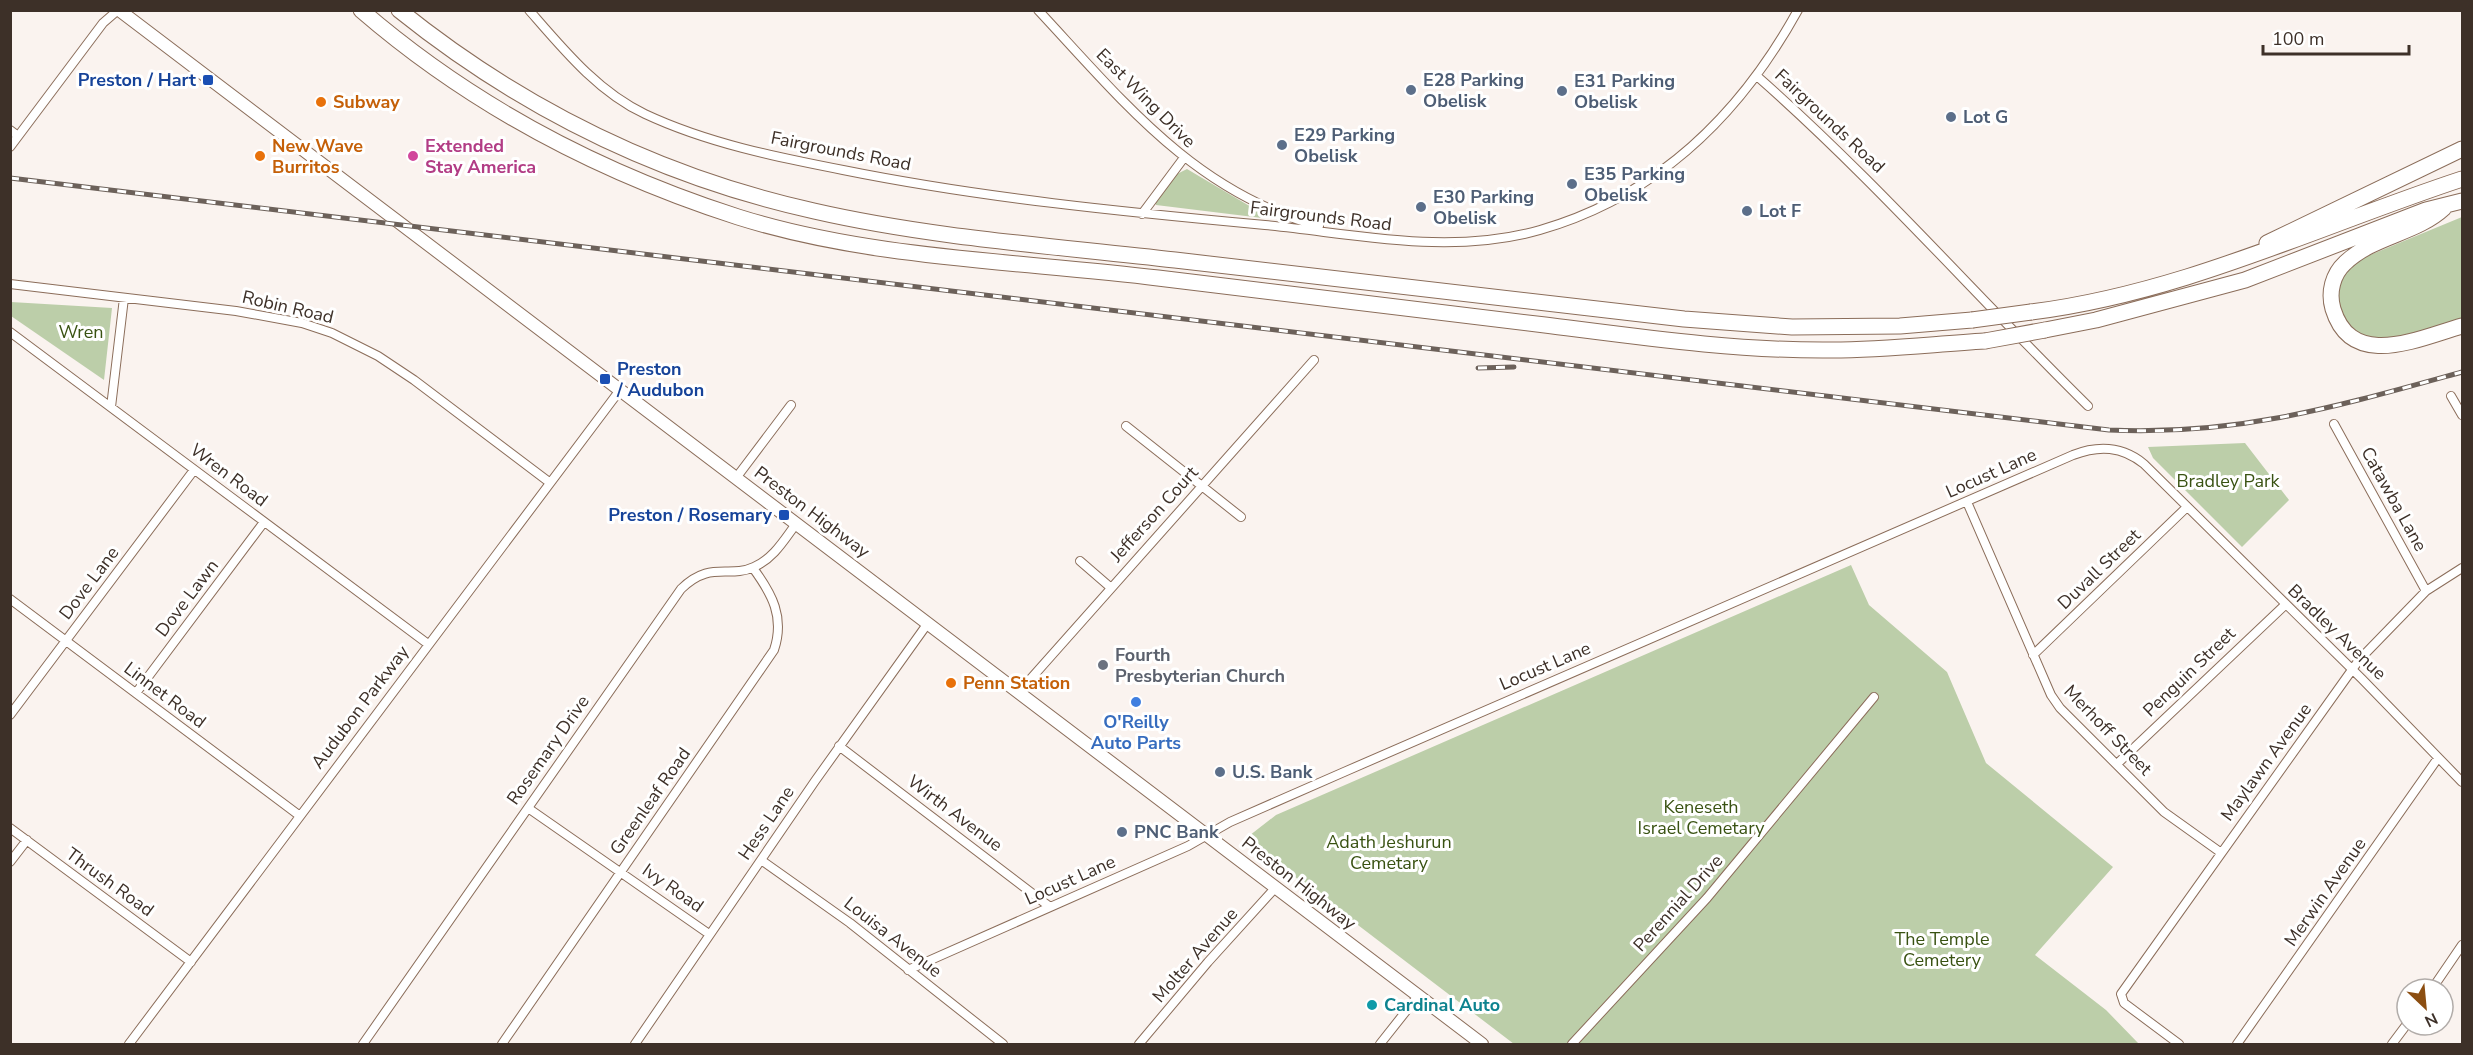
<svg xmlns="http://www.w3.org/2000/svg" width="2473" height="1055" viewBox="0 0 2473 1055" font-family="'Nunito Sans',sans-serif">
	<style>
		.green { fill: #bccea9 }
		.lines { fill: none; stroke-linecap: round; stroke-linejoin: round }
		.minor-casing { stroke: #8b6d5a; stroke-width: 10 }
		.primary-casing { stroke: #8b6d5a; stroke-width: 14 }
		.motorway-casing { stroke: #8b6d5a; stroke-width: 17 }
		.minor { stroke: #fff; stroke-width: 8 }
		.primary { stroke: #fff; stroke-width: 12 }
		.motorway { stroke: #fff; stroke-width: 15 }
		.rail-casing { stroke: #6c615a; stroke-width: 5 }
		.rail { stroke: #fff; stroke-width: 3; stroke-dasharray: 9; stroke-linecap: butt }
		.motorway-bridge-casing { stroke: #8b6d5a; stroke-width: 17; stroke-linecap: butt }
		.motorway-bridge { stroke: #fff; stroke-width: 15 }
		.transit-dot { fill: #1a4fb4; stroke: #fff; stroke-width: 2 }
		.service-dot { fill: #5c6f8a; stroke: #fff; stroke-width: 2 }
		.food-dot { fill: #e8710a; stroke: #fff; stroke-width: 2 }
		.hotel-dot { fill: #d1479c; stroke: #fff; stroke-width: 2 }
		.worship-dot { fill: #6b7280; stroke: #fff; stroke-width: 2 }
		.shop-dot { fill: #3f7fe0; stroke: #fff; stroke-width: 2 }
		.culture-dot { fill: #0f9aa8; stroke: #fff; stroke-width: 2 }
		.labels { text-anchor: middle; stroke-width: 6; stroke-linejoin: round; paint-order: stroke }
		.transit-label { font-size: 18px; font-weight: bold; fill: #164399; stroke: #fff; text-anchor: end }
		.service-label { font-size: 18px; font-weight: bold; fill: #4e5e75; stroke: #fff; text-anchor: start }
		.street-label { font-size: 18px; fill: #3d3028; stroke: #fff }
		.food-label { font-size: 18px; font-weight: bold; fill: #c56008; stroke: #fff; text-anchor: start }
		.hotel-label { font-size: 18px; font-weight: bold; fill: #b23c85; stroke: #fff; text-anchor: start }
		.park-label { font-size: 18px; fill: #395212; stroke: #fff }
		.worship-label { font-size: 18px; font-weight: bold; fill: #5b616d; stroke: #fff; text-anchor: start }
		.shop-label { font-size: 18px; font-weight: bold; fill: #366cbe; stroke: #fff }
		.culture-label { font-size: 18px; font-weight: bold; fill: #0d838f; stroke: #fff; text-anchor: start }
	</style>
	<rect width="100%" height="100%" fill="#faf3ef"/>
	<path class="green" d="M1187 169 1263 214 1262 218 1156 205 1155 202 1177 174Z
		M2462 217V321L2378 342 2353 332 2338 311 2337 284 2353 262Z
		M11 302 112 308 104 380 11 316Z
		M2245 443 2289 500 2242 547 2153 458 2148 447Z
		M1851 565 1869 605 1947 672 1986 763 2113 867 2035 955 2106 1010 2139 1044H1514L1245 839 1276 815Z"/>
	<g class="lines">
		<defs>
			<path id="minor" d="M529 10C563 49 598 92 645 114 707 143 776 157 843 170 982 198 1124 212 1265 225 1357 234 1449 256 1540 230 1658 196 1740 115 1798 10
				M1038 10C1122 100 1195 193 1319 226
				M1758 77C1875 180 1977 297 2088 406
				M10 130 18 136
				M10 147 103 23 118 10
				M1142 214 1183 159
				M10 284 236 311 302 323 332 333 378 356 414 380 549 482
				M10 332 428 644
				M2451 396 2462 415
				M111 407 124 298
				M2334 424 2426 591
				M1126 426 1241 517
				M736 478 791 405
				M1967 502 2051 695 2060 708 2164 812 2220 852
				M1080 561 1110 587
				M10 599 300 816
				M2033 655 2187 507
				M1019 692 1314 360
				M136 693 264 522
				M10 715 194 470
				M839 746 1050 907
				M2117 764 2285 605
				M528 808 709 934
				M10 828 191 962
				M761 860 850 923 1003 1044
				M10 862 27 840
				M908 970 1188 846 1230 822 1344 772 2073 455C2099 445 2122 446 2144 464L2362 679 2462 782
				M2432 989 2462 945
				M129 1044 620 390
				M363 1044 681 589C711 560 728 579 754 567 774 558 784 540 796 524
				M502 1044 774 650C785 617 772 594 753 568
				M635 1044 815 781 928 623
				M1139 1044 1208 962 1276 887
				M1380 1044 1418 996
				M1572 1044 1707 898 1874 697
				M2179 1044 2124 1003 2121 994 2359 660 2426 591 2462 568
				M2237 1044 2438 758
				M2392 1044 2407 1024"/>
			<path id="primary" d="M119 10 1482 1044"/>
			<path id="motorway" d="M361 10C471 105 601 173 738 217 871 259 1020 261 1158 278 1287 293 1416 309 1545 325 1640 337 1736 351 1832 350 1883 350 1934 344 1985 341
				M399 10C521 108 661 177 814 211 932 238 1055 246 1175 260 1344 280 1514 299 1684 319L1792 327 1900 326 1972 320
				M2444 208C2416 234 2373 236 2345 263 2333 274 2328 292 2333 309 2352 371 2419 338 2462 326
				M2267 243 2462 149
				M2031 312C2183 293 2319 226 2462 179
				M2045 330 2096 320 2245 280 2426 210 2462 201"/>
		</defs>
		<use href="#minor" class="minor-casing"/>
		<use href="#primary" class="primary-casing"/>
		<use href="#motorway" class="motorway-casing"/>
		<use href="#minor" class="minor"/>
		<use href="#primary" class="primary"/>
		<use href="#motorway" class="motorway"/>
		<defs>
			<path id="rail" d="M10 178 2109 430C2238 436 2339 406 2462 372
				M1478 368 1514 367"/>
		</defs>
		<use href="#rail" class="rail-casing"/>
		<use href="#rail" class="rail"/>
		<defs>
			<path id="motorway-bridge" d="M1972 320 2031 312
				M1985 341 2045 330"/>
		</defs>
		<use href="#motorway-bridge" class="motorway-bridge-casing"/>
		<use href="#motorway-bridge" class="motorway-bridge"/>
	</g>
	<g class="transit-dot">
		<rect x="202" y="74" width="12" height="12" rx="3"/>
		<rect x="599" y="373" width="12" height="12" rx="3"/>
		<rect x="778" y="509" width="12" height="12" rx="3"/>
	</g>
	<g class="service-dot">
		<circle cx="1411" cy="90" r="6"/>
		<circle cx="1562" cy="91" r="6"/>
		<circle cx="1951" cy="117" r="6"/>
		<circle cx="1282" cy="145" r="6"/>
		<circle cx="1572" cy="184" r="6"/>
		<circle cx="1421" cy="207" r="6"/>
		<circle cx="1747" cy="211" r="6"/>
		<circle cx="1220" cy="772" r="6"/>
		<circle cx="1122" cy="832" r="6"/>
	</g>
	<g class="food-dot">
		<circle cx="321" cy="102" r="6"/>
		<circle cx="260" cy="156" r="6"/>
		<circle cx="951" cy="683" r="6"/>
	</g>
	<circle class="hotel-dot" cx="413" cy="156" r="6"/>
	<circle class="worship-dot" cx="1103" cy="665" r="6"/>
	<circle class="shop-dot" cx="1136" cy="702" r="6"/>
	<circle class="culture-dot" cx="1372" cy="1005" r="6"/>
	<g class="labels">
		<g class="transit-label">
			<text x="196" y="86">Preston / Hart</text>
			<text x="617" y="375" text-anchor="start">Preston<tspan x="617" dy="21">/ Audubon</tspan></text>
			<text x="772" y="521">Preston / Rosemary</text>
		</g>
		<g class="service-label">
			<text x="1423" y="86">E28 Parking<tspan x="1423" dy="21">Obelisk</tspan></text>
			<text x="1574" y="87">E31 Parking<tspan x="1574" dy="21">Obelisk</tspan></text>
			<text x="1963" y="123">Lot G</text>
			<text x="1294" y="141">E29 Parking<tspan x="1294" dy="21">Obelisk</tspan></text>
			<text x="1584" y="180">E35 Parking<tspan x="1584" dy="21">Obelisk</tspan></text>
			<text x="1433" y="203">E30 Parking<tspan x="1433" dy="21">Obelisk</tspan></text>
			<text x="1759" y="217">Lot F</text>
			<text x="1232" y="778">U.S. Bank</text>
			<text x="1134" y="838">PNC Bank</text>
		</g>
		<g class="street-label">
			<text transform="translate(1146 98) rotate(45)" y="6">East Wing Drive</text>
			<text transform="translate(1830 121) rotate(43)" y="6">Fairgrounds Road</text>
			<text transform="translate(841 151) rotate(11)" y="6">Fairgrounds Road</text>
			<text transform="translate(1321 216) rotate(7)" y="6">Fairgrounds Road</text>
			<text transform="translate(288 307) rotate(13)" y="6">Robin Road</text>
			<text transform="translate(1991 473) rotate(-24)" y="6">Locust Lane</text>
			<text transform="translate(229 475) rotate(37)" y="6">Wren Road</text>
			<text transform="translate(2394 499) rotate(61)" y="6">Catawba Lane</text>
			<text transform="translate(812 512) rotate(37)" y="6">Preston Highway</text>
			<text transform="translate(1154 514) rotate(-48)" y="6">Jefferson Court</text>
			<text transform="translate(2099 569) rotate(-44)" y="6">Duvall Street</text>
			<text transform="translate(89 583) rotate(-53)" y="6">Dove Lane</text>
			<text transform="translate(187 598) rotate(-53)" y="6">Dove Lawn</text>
			<text transform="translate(2337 632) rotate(44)" y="6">Bradley Avenue</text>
			<text transform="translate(1545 666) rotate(-23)" y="6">Locust Lane</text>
			<text transform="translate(2189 672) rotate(-44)" y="6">Penguin Street</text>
			<text transform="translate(165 695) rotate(37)" y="6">Linnet Road</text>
			<text transform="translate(360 707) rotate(-53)" y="6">Audubon Parkway</text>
			<text transform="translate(2108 730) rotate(46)" y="6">Merhoff Street</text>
			<text transform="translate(548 750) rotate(-55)" y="6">Rosemary Drive</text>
			<text transform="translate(2266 762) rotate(-54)" y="6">Maylawn Avenue</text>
			<text transform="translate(650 801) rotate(-55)" y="6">Greenleaf Road</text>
			<text transform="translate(955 813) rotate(37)" y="6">Wirth Avenue</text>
			<text transform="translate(766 823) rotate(-56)" y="6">Hess Lane</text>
			<text transform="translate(1070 880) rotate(-24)" y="6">Locust Lane</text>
			<text transform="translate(110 882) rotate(36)" y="6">Thrush Road</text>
			<text transform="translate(1299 883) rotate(38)" y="6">Preston Highway</text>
			<text transform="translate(673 888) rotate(35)" y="6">Ivy Road</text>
			<text transform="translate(2325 892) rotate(-55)" y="6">Merwin Avenue</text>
			<text transform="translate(1678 903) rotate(-48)" y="6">Perennial Drive</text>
			<text transform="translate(893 937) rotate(38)" y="6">Louisa Avenue</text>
			<text transform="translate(1195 955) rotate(-49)" y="6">Molter Avenue</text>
		</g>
		<g class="food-label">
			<text x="333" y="108">Subway</text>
			<text x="272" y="152">New Wave<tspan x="272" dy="21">Burritos</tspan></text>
			<text x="963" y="689">Penn Station</text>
		</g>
		<g class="hotel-label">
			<text x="425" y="152">Extended<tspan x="425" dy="21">Stay America</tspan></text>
		</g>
		<g class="park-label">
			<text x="81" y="338">Wren</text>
			<text x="2228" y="487">Bradley Park</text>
			<text x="1701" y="813">Keneseth<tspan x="1701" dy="21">Israel Cemetary</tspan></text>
			<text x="1389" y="848">Adath Jeshurun<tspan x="1389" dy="21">Cemetary</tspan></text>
			<text x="1942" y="945">The Temple<tspan x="1942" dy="21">Cemetery</tspan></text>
		</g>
		<g class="worship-label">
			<text x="1115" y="661">Fourth<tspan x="1115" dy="21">Presbyterian Church</tspan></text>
		</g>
		<g class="shop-label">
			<text x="1136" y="728">O'Reilly<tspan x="1136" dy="21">Auto Parts</tspan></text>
		</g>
		<g class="culture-label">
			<text x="1384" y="1011">Cardinal Auto</text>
		</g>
	</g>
	<rect width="2473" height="1055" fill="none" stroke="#3d3028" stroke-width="24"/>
	<g transform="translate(2425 1007) rotate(154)"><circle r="28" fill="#ffffff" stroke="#b1aca9" stroke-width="1.5"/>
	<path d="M0-4.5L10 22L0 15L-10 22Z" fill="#8c4e11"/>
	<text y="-9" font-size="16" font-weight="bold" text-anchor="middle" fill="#3d3028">N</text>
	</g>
	<path d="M2263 45v9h146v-9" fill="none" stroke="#3d3028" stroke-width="3"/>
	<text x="2272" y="45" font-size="18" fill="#3d3028" stroke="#ffffff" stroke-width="4.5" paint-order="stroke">100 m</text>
</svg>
